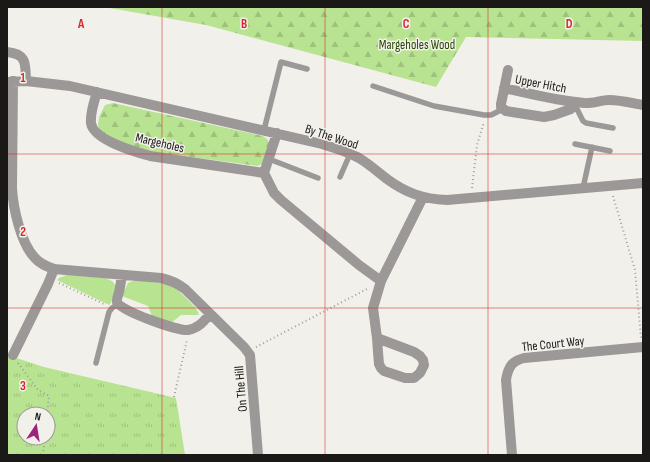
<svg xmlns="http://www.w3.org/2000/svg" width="650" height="462" viewBox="0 0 650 462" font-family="'Sofia Sans Condensed',sans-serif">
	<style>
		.grass { fill: #b8e390 }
		.forest { fill: url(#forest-firs) }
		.park { fill: url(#park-tufts); fill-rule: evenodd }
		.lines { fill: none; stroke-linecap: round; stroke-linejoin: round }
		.path { stroke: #a09e9b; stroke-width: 2; stroke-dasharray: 1 3; stroke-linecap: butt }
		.service { stroke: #9b9897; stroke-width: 5.5 }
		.minor { stroke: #9b9897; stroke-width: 10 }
		.grid { fill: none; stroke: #d62828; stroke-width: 1; stroke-opacity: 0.55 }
		.labels { text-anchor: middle; stroke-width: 3; stroke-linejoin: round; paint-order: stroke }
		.park-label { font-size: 13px; fill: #294503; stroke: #f2f0eb }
		.street-label { font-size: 13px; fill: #1a1918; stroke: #f2f0eb }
		.grid-label { font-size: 13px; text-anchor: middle; font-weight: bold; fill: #d62828; stroke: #f2f0eb; stroke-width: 3; stroke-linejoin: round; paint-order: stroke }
	</style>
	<defs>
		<pattern id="forest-firs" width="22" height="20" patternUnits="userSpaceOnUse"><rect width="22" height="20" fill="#b8e390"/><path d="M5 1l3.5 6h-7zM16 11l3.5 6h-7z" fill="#9ec27b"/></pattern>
		<pattern id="park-tufts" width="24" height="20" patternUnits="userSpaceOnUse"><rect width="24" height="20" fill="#b8e390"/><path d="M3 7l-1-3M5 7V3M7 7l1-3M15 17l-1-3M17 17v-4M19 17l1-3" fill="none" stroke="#9ec27b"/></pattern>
	</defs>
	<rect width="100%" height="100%" fill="#f2f0eb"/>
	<path class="grass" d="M67 275 105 278 112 281 116 286 111 303 109 305 57 280 59 278Z
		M135 280 166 284 178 290 195 307 198 312 199 315H181L171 323 152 316 148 306 122 296 128 283Z"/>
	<path class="forest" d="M104 7H643V41L466 37 436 87 206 25Z
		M113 103 263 136 268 140 270 146C268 155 268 163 257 166L154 152 136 148 104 135 100 131 98 125 99 117 105 105Z"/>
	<path class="park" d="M7 355 44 367 176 398 185 455H7ZM24 414H48V438H24Z"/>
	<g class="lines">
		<path class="path" d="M472 188 477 145 484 122
			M613 196 635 270 641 338
			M59 283 106 305
			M256 347 367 289
			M18 363 38 390 49 396 47 414
			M174 397 187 340
			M43 455 45 438"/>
		<path class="service" d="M373 86 434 106 484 115H491L503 109
			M574 103 583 121 586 123 613 128
			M264 130 281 62 307 69
			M575 144 610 151
			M269 159 318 178
			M340 177 350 154
			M583 188 592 147
			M96 363 109 312 112 308 118 304"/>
		<path class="minor" d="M7 52C28 54 25 65 26 81
			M508 70 501 104V107L506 111 544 117 554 115 571 109 573 102
			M13 81 12 188C13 208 21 244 35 258 40 264 46 266 54 269L161 278C170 280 177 283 185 289L244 347 250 355 258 455
			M7 82 26 81 70 86 322 144C335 148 348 152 359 158 369 164 378 172 387 179 406 193 423 199 447 200L643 183
			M504 88C531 94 557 101 584 103 592 104 601 100 609 100 620 100 632 103 643 105
			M97 92C94 102 90 113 91 123 93 140 136 152 150 156L264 173 274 193 281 200 359 265 381 281
			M264 173 277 133
			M122 275C121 279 121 283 120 287 120 292 116 298 117 302 120 311 178 331 188 330 199 328 204 321 210 314
			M377 338 414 352 420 356 423 360 424 365 420 373 414 378H405L384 371 381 368 379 364 378 352 377 338 373 308 381 281 423 197
			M13 355 48 284 54 269
			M512 455 506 380C508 367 512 361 524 358L643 347"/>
	</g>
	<path class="grid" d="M162 7V455M325 7V455M488 7V455M7 154H643M7 308H643"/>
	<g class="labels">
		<g class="park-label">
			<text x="417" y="49">Margeholes Wood</text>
		</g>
		<g class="street-label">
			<text transform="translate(541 83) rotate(11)" y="5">Upper Hitch</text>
			<text transform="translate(332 136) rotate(18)" y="5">By The Wood</text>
			<text transform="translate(160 142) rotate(13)" y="5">Margeholes</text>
			<text transform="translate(553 343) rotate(-6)" y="5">The Court Way</text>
			<text transform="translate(240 389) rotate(-95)" y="5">On The Hill</text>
		</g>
	</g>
	<g class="grid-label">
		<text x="81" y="28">A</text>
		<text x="244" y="28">B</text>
		<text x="406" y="28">C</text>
		<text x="569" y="28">D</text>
		<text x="23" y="82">1</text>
		<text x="23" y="236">2</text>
		<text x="23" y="390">3</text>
	</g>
	<rect width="650" height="462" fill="none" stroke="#1a1918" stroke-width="16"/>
	<g transform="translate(36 426) rotate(12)"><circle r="19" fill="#f2f0eb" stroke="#9c9a97"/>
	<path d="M0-3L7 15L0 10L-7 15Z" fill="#9f2479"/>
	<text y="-6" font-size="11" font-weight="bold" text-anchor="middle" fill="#1a1918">N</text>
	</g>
</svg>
